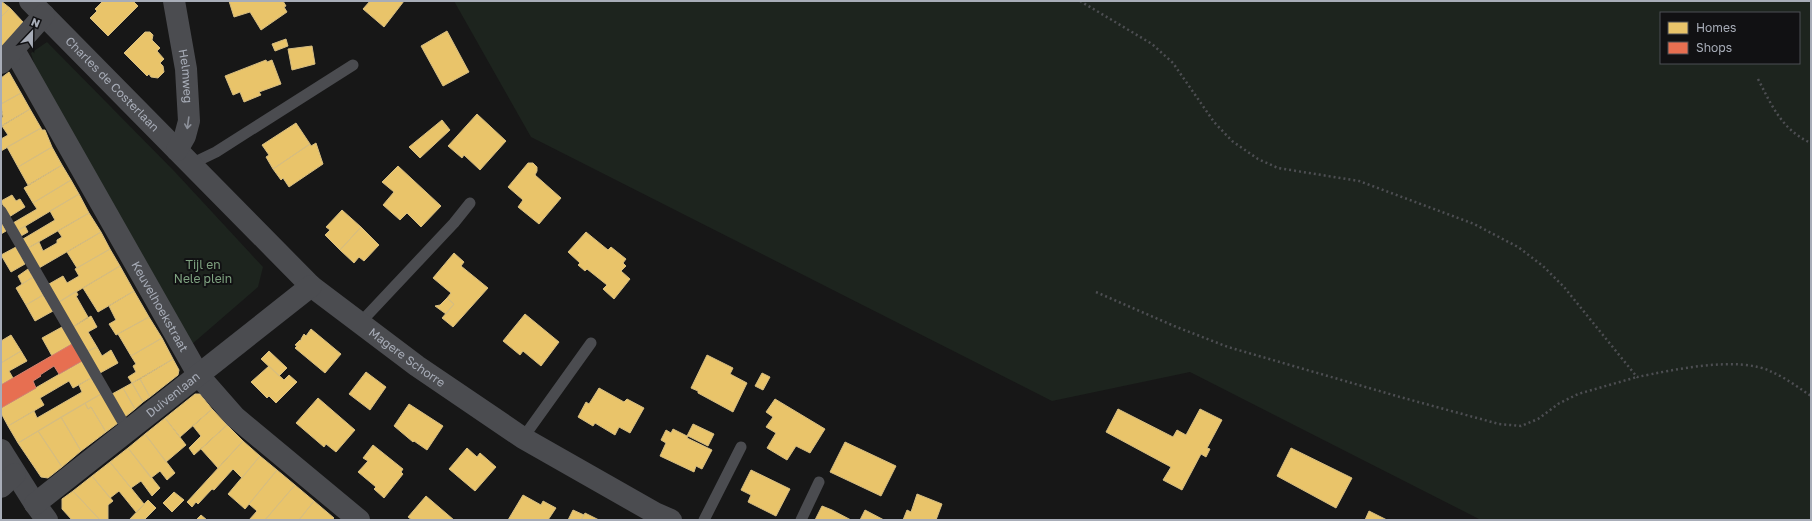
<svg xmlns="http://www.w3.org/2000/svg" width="1812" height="521" viewBox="0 0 1812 521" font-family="'Golos Text',sans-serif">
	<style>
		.green { fill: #1d241e; fill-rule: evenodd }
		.homes { fill: #e9c46a; stroke: #d6bd81 }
		.shops { fill: #e76f51; stroke: #d48270 }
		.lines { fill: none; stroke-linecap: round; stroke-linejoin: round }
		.path { stroke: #4d4e52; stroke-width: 2.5; stroke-dasharray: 2 3; stroke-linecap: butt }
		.service { stroke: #4b4c50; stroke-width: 11 }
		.minor { stroke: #4b4c50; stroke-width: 22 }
		.oneway { stroke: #8c9099 }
		.labels { text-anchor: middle; stroke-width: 4; stroke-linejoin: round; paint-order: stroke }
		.street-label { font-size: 12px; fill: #a8adb8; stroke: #111113 }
		.park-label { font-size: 12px; fill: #7fa381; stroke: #111113 }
	</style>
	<rect width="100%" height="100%" fill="#171717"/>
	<path class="green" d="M454 1H1811V520H1481L1190 372 1052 401 531 137ZM1661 13H1799V63H1661Z
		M47 42 175 172 263 267 258 287 191 345 39 80 31 53Z"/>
	<path class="homes" d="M1 1 10 8 1 17Z
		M103 1H133L138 6 108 36 90 18 97 11 95 9Z
		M229 1H283L286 6 284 7 287 12 261 30 250 12 234 17Z
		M370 1H404L384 27 363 9Z
		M10 8 23 22 1 50V17Z
		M447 31 469 72 443 86 421 46Z
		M145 32H150L153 35 152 40 160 48 157 51 164 59 160 63 163 66 164 72 158 78 151 77 149 74 147 76 124 53Z
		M286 39 288 46 275 51 272 44Z
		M312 46 315 64 292 70 288 49Z
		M266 60 267 62 272 60 281 84 259 92 261 95 244 102 240 92 233 95 225 76Z
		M9 72 21 93 1 104V78Z
		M21 93 30 109 1 126V118L3 117 1 104Z
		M30 109 41 128 1 151V139L8 135 2 126Z
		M477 114 506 141 480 170 464 155 462 158 448 146Z
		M442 120 450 130 420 158 409 147Z
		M296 123 310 144 273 169 266 157 269 155 262 145Z
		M41 128 42 130H45L52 147 18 167 7 147Z
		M316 143 323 164 289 187 283 178 281 180 273 169 310 144 311 146Z
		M52 147 62 165 28 185 18 167Z
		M528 163H533L537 167V171L535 175 561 198 539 224 518 207 523 200 508 187Z
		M62 165 71 180 33 203 24 188Z
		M398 166 441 206 421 227 407 213 400 220 383 205 394 192 382 182Z
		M71 180 79 194 17 231 13 223 37 209 33 203Z
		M79 194 89 213 28 248 23 239 55 220 50 211Z
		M12 195 16 201 20 199 25 207 9 217 1 201Z
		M342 210 361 227 340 250 325 235 330 230 326 227Z
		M89 213 101 232 39 268 28 248 39 242 43 251 57 243V240L62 237 58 231Z
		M1 222 6 231 1 234Z
		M25 226 28 232 21 236 17 231Z
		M361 227 379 245 364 261 359 257 354 263 340 250Z
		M101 232 110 249 77 268 67 252Z
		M586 232 608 250 611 247 626 259 623 263 626 266 621 271 630 279 614 299 603 289 607 285 587 269 585 271 578 265 580 263 568 252Z
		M16 247 25 264 11 272 1 255Z
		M110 249 120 266 59 302 49 284 63 276 67 283 79 276 75 269Z
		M454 253 464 262 461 266 488 288 453 327 442 318 454 304 447 298 451 293 433 278Z
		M120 266 134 291 98 312 83 288Z
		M28 269 33 277 22 284 18 276Z
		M33 277 43 295 26 305 16 288Z
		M76 291 78 295 76 296 88 317 73 327 59 302Z
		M134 291 149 317 116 335 109 324 116 320 109 306Z
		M43 295 53 311 35 321 26 305Z
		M447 298 454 304 446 314 435 306 440 305Z
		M525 314 559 342 541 366 523 351 520 355 503 341Z
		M91 316 97 327 88 332 97 347 88 351 73 327Z
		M149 317 162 338 131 356 118 334Z
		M62 327 72 344 52 356 42 338Z
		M311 329 341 354 325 373 295 348 297 346 295 345 300 340 301 341V339L304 334 306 336Z
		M11 335 21 351 1 363V341Z
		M162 338 173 359 132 383 128 377 136 372 133 366 136 364 131 356Z
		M97 347 102 356 111 350 118 363 100 373 88 351Z
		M21 351 27 361 9 371 13 378 1 385V363Z
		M269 351 287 368 279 376 261 359Z
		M707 355 733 368 730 374 747 383 733 412 698 393V391L691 388Z
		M173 359 179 370 178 375 150 397 140 379Z
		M82 361 91 378 73 388 69 381 40 398 44 405 8 426 1 413V408Z
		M269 366 284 380 289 375 297 382 276 403 269 396 267 398 251 382Z
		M366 372 386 387 370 410 349 394Z
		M762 373 770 377 763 390 755 386Z
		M91 378 101 394 18 443 8 426 34 411 37 418 82 392 79 385Z
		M140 379 150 397 143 402 132 383Z
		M132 383 143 402 135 409 123 388Z
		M123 388 135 409 125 417 112 394Z
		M599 388 624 402 627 399 644 408 630 433 619 427 615 435 595 423 593 426 578 417 586 402 589 404Z
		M101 394 118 423 106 432 91 407 88 409 85 403Z
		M195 394H200L212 409 180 437 165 418Z
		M318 398 355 430 336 452 326 444 324 447 296 423Z
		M775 399 825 429 810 453 796 446 787 460 767 448 776 433 766 427 773 417 766 412Z
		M85 403 88 409 91 407 106 432 81 451 61 417Z
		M409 404 443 426 427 450 414 441 413 442 394 426Z
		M212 409 227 425 194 455 189 448 201 436 193 426Z
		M1118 409 1173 437 1177 430 1186 435 1200 409 1222 420 1207 448 1210 449 1206 457 1201 454 1182 490 1163 480 1171 467 1106 432Z
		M61 417 81 451 62 467 38 431Z
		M165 418 186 445 166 462 145 434Z
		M693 424 714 434 708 446 688 436 687 438 712 450 702 469 696 466 694 472 660 456 666 443 661 440 666 430 671 433 673 429 687 436Z
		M227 425 243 441 218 468 201 449Z
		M38 431 62 467 48 478 41 477 18 443Z
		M145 434 175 473 167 480 160 471 151 478 128 448Z
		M243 441 260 456 242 478 233 469 214 490 212 489 198 504 196 502 192 507 187 502Z
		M845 442 896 466 881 496 830 472Z
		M373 445 403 469 401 472 403 474 384 498 374 489 376 487 358 472 368 461 363 458Z
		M128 448 160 488 152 496 141 481 131 488 110 462Z
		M467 448 477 457 480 453 496 467 475 491 449 469Z
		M1291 448 1352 478 1336 508 1277 476Z
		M260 456 277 470 245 509 228 494Z
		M110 462 144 504 136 512 119 491 110 498 92 476Z
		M277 470 295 485 265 520H249L257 511 249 504Z
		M751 470 790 489 776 516 748 502 751 495 741 490Z
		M92 476 113 501 108 505V520H100L73 491Z
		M295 485 314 501 299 520H265Z
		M73 491 100 520H72L62 509V499Z
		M174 492 184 500 172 512 163 503Z
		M917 494 942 504 936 520H903L907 510 911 512Z
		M523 495 541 505 543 501 556 508 548 520H508Z
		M426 496 454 520H412L408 517Z
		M148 500 156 508 144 520H129Z
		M314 501 334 518 332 520H299Z
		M822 506 832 510 851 520H815Z
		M573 510 584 515 581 520H568Z
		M865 510 884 520H860Z
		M1369 511 1387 520H1365Z
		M585 513 599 520H581Z
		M201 515 207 520H196Z"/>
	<path class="shops" d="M72 344 82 361 59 374 54 366 40 375 41 376 33 381 36 388 1 408V385Z"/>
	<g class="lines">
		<path class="path" d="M1080 1 1152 44 1173 63 1214 122 1232 141 1258 159 1278 168 1359 181 1474 224 1518 247 1543 266 1564 287 1637 377C1673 370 1739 355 1772 372 1786 378 1799 388 1811 396
			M1758 79C1772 106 1782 130 1811 143
			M1096 292 1174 326 1228 347 1400 397 1499 424 1521 426 1538 419 1558 404 1578 394 1637 377"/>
		<path class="service" d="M191 164 216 152 353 65
			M1 211 128 431
			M360 323 454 223 470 203
			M523 438 591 343
			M704 520 741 447
			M801 520 819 482"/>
		<g class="minor">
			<path id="s1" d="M30 1 311 286 417 366 523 438 655 513 671 520"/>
			<path id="s2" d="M174 1 186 69 189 121 185 136 177 150"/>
			<path id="s3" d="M14 50 199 376 235 417 359 520"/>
			<path d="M1 63 44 15"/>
			<path d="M1 450 35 504 47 520"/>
			<path d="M1 487 15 474"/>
			<path id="s4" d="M35 504 311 286"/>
		</g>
	</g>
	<defs><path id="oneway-shaft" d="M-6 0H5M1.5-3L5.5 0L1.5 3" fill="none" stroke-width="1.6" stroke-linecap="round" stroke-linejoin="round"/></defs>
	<use class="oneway" href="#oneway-shaft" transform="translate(188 123) rotate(98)"/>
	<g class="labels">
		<g class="street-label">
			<text dy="4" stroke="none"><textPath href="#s2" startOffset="76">Helmweg</textPath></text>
			<text dy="4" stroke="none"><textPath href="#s1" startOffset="117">Charles de Costerlaan</textPath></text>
			<text dy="4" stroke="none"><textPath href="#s3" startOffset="295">Keuvelhoekstraat</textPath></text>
			<text dy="4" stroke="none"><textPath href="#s1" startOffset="520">Magere Schorre</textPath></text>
			<text dy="4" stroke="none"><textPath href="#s4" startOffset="176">Duivenlaan</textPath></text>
		</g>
		<g class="park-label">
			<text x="203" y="269">Tijl en<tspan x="203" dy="14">Nele plein</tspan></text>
		</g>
	</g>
	<rect width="1812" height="521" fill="none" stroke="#a8adb8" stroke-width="4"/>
	<rect x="1660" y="12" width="140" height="52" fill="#111113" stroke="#4d4f55"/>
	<rect x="1668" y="22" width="20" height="12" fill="#e9c46a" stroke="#4d4f55"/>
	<text x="1696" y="32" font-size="12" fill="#a8adb8">Homes</text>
	<rect x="1668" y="42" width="20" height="12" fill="#e76f51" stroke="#4d4f55"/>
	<text x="1696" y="52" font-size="12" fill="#a8adb8">Shops</text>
	<g transform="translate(32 32) rotate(22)" stroke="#111113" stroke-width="3" paint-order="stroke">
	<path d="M0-3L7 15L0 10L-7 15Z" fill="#a8adb8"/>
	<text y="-6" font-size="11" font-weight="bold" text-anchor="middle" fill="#a8adb8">N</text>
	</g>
</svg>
